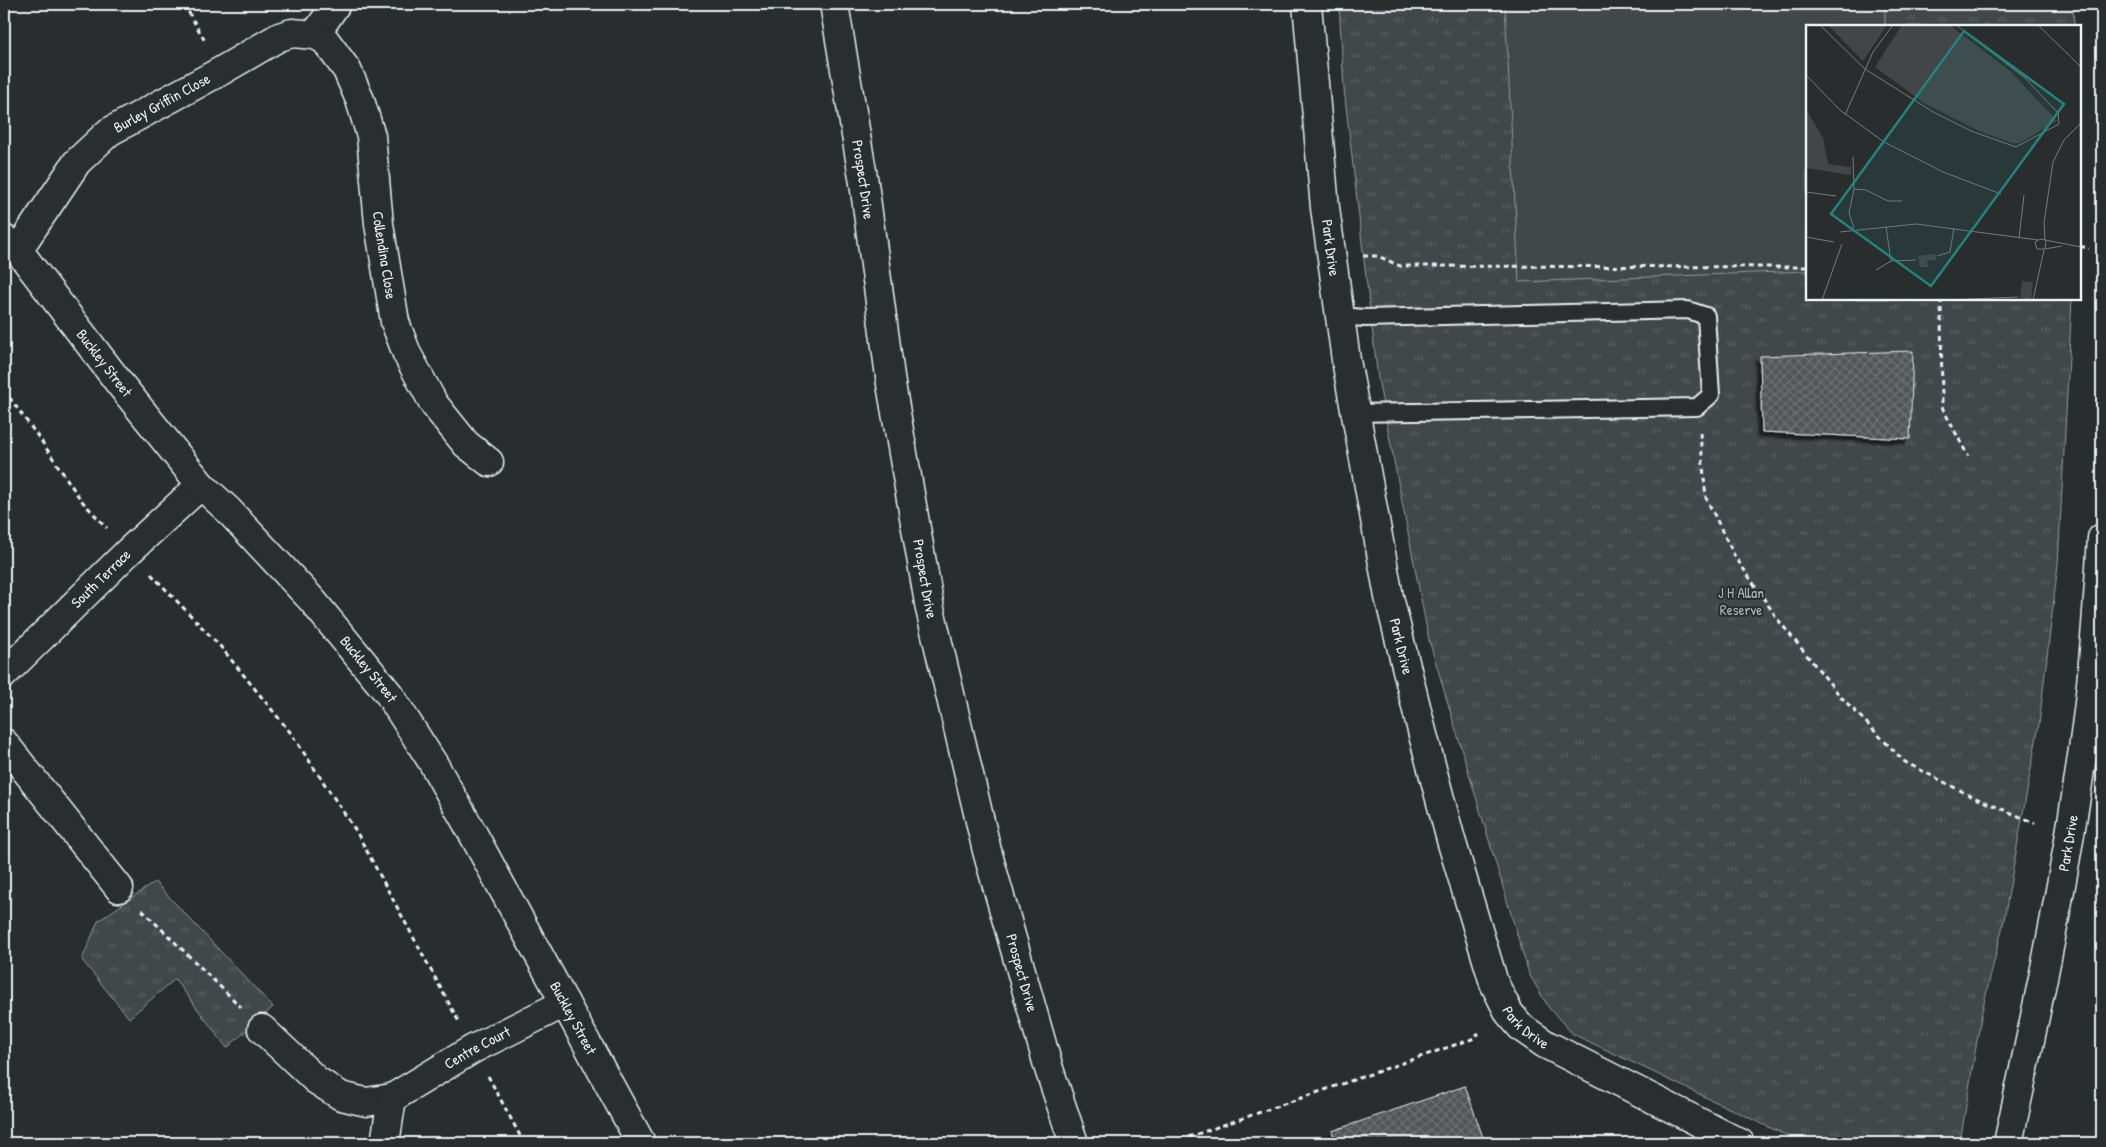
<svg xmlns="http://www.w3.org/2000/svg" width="2106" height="1147" viewBox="0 0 2106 1147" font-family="'Patrick Hand',sans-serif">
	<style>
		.grass { fill: url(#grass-tufts); stroke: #959ca0 }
		.pitch { fill: #424648; stroke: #959ca0 }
		.building { fill: url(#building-cross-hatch); stroke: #e8f1f8; filter: url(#shadow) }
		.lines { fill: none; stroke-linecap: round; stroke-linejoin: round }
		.lane-casing { stroke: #e8f1f8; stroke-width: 20 }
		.street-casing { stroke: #e8f1f8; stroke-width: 31 }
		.secondary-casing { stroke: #e8f1f8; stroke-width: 31 }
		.path { stroke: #e8f1f8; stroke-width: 3; stroke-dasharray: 5 4; stroke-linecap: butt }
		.lane { stroke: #2a2d2e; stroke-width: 16 }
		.street { stroke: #2a2d2e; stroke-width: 28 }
		.secondary { stroke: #2a2d2e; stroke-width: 28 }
		.labels { text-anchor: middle; stroke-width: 4; stroke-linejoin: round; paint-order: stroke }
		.street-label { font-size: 15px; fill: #e8f1f8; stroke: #2a2d2e }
		.park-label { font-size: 15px; fill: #aeb5ba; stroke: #2a2d2e }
		.inset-road { fill: none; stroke: #767b7f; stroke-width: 1 }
		.view { fill: #25827c; fill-opacity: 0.15; stroke: #25827c; stroke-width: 2.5 }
		.inset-edge { fill: none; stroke: #e8f1f8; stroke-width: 2.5 }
	</style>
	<defs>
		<pattern id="grass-tufts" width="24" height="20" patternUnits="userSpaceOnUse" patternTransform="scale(1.25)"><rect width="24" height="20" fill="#424648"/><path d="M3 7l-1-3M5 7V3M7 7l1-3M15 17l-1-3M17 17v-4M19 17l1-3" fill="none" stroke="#5d6163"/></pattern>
		<pattern id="building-cross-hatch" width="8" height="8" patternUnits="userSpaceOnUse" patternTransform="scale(1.25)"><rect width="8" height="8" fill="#535759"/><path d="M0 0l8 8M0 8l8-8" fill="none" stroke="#6c7072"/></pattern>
		<filter id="shadow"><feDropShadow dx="-4.5" dy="4.5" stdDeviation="1" flood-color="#0009"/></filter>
	</defs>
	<rect width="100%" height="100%" fill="#2a2d2e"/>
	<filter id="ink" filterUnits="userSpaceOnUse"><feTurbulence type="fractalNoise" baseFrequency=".02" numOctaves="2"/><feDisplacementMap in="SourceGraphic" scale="10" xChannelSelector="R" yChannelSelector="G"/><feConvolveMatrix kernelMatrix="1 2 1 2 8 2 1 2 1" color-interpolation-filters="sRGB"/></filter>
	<g filter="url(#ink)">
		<path class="grass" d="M1339 4H2073L2074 26H1807V299H2072L2058 564 2039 724 2003 925 1982 1011 1961 1136 1958 1143H1802L1573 1034 1549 1008 1529 974 1429 640 1378 379 1344 89Z
			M155 882 273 1007 227 1048 175 979 129 1018 82 960 98 921Z"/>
		<path class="pitch" d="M1505 4H1885V26H1807V271L1519 282Z"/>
		<path class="building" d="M1913 351 1910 439 1762 432 1760 356Z
			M1465 1086 1485 1143H1336L1332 1131Z"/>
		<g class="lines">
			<defs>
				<path id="lane" d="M1339 316 1365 318 1688 310 1706 316 1711 395 1697 407 1355 413"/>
				<g id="street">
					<path id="s1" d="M834 4 864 183 891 384 930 609 987 851 1049 1069 1074 1143"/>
					<path id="s2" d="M1307 4 1325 208 1346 360 1389 597 1423 735 1451 840 1494 983 1509 1013 1522 1028 1545 1044 1740 1143"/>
					<path d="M315 35 336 4"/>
					<path id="s3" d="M18 250 77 162 109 132 221 71 279 37 292 33 315 35 325 40 347 70 360 100 371 136 379 224 395 322 407 354 434 404 466 444 489 462"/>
					<path id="s4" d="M4 674 129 551 201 485"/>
					<path d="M4 743 119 888"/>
					<path id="s5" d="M262 1029 316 1080 341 1096 366 1102 392 1098 473 1049 565 1003"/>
					<path d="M385 1143 392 1098"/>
					<path id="s6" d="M2008 1143C2039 1000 2070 857 2088 711 2095 654 2098 595 2102 538"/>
				</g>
				<g id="secondary">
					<path id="s7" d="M4 239 18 250 120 384 201 485 228 510 312 600 389 694 433 763 472 832 641 1143"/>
				</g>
			</defs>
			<use href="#lane" class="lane-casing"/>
			<use href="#street" class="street-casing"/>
			<use href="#secondary" class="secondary-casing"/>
			<path class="path" d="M184 4 206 43
				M2080 247H2085L2089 249
				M1363 256H1378L1400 266 1807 267
				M1941 299 1942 407 1968 456
				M4 390 42 442 81 500 107 528
				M1700 433 1706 498 1734 555 1779 621 1841 697 1905 762 1971 796 2035 823
				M151 574 220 646 290 732 356 831 459 1022
				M142 910 241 1007
				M488 1076 524 1143
				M1171 1143 1472 1039 1479 1033"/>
			<use href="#lane" class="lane"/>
			<use href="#street" class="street"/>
			<use href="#secondary" class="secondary"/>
		</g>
	</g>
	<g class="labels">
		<g class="street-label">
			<text dy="5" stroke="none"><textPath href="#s3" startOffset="210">Burley Griffin Close</textPath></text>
			<text dy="5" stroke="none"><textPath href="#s1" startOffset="178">Prospect Drive</textPath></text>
			<text dy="5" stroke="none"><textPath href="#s2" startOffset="245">Park Drive</textPath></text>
			<text dy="5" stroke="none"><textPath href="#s3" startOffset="620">Collendina Close</textPath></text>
			<text dy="5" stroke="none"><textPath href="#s7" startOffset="160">Buckley Street</textPath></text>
			<text dy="5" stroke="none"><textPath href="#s4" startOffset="136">South Terrace</textPath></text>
			<text dy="5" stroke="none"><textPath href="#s1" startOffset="582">Prospect Drive</textPath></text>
			<text dy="5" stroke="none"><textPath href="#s2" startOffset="650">Park Drive</textPath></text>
			<text dy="5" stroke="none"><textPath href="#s7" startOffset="565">Buckley Street</textPath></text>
			<text dy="5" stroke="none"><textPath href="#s6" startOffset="306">Park Drive</textPath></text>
			<text dy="5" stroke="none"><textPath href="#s1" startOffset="988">Prospect Drive</textPath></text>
			<text dy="5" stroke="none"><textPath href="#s7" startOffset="970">Buckley Street</textPath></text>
			<text dy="5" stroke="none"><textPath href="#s2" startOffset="1055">Park Drive</textPath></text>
			<text dy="5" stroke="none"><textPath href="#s5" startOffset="255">Centre Court</textPath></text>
		</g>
		<g class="park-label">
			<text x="1741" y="598">J H Allan<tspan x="1741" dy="17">Reserve</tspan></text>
		</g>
	</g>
	<g transform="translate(1806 25)">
		<rect width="275" height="275" fill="#2a2d2e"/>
		<path d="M22 0H81L57 36ZM96 0H143L149 4 204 46 251 96 214 118H206L171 105 118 78 69 42ZM0 84 17 113 22 139 45 142V150L0 143ZM130 229V235L121 236 122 242H114L112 231ZM216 256 227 257 225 275 214 273Z" fill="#424648"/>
		<path d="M115 6 168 41 146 75 94 41Z" fill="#424648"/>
		<path class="inset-road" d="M14 0 59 44 127 87 165 106 210 122 253 99 252 88 219 53 150 0M232 0 275 42M0 50 34 85 78 117 137 147 195 169M39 90 67 27 87 0M47 132 48 164 43 188 48 203M48 164 60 165 82 176H96M0 167 30 171M80 202 85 236M34 207 110 199 232 215M0 212 28 217M213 213 218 170M239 215 238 198 247 137 258 115 275 98M240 216 239 224H231L229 217 234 214 275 222M239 224 256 221M131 231 144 227 148 203M70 245 85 236 110 235M16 275 36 219M142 275 212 272M227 275 238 225"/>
		<path class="view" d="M158 6 258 79 125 261 25 189Z"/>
		<rect width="275" height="275" class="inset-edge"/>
	</g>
	<rect width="2106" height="1147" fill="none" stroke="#2a2d2e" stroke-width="20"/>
	<rect x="10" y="10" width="2086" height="1127" fill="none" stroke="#e8f1f8" stroke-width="2" filter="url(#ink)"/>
</svg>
